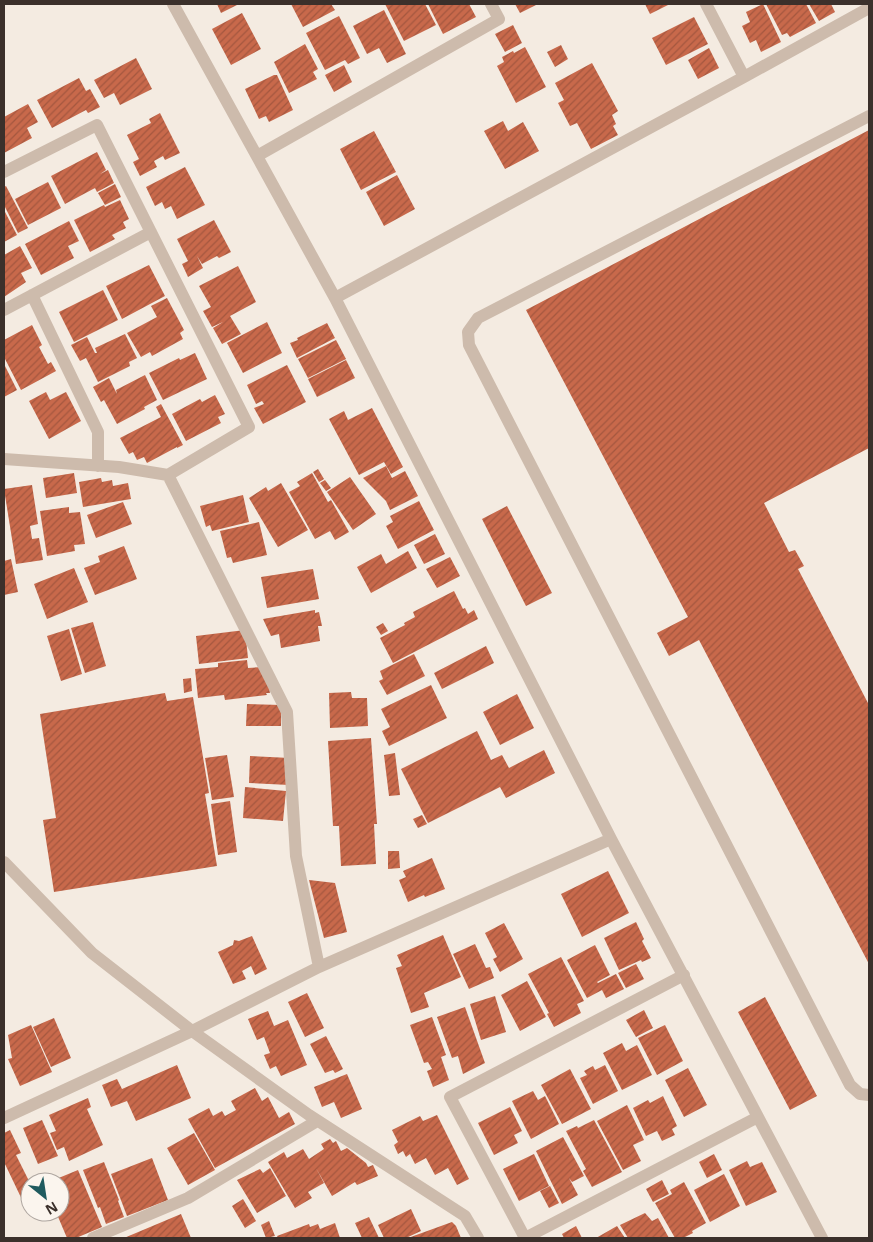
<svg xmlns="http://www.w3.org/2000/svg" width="873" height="1242" viewBox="0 0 873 1242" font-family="'Noto Sans',sans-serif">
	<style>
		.building { fill: url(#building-hatch) }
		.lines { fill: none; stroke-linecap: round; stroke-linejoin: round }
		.lane { stroke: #cdbbac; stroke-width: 12 }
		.street { stroke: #cdbbac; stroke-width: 12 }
	</style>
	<defs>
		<pattern id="building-hatch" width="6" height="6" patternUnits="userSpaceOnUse" patternTransform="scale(1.25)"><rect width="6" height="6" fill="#c8694b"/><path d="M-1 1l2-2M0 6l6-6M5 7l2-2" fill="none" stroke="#a4573f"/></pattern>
	</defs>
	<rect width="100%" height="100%" fill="#f4ebe1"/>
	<path class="building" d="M217 4H239L221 13Z
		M291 4H331L335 10 303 27Z
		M385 4H425L436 25 404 41Z
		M428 4H469L476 17 443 34Z
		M515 4H538L520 13Z
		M645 4H670L650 14Z
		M763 4 781 42 761 52 756 40 750 43 742 26 750 22 746 12Z
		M766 4H806L816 23 790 37 787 33 782 35Z
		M809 4H831L835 12 819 21Z
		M384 10 406 54 387 63 379 48 367 54 353 26Z
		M242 13 261 49 231 65 212 29Z
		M339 16 360 58 348 64 345 60 325 70 306 33Z
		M694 17 708 44 666 65 652 38Z
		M513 25 522 43 505 52 495 34Z
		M305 44 318 69 313 72 317 79 289 93 274 62Z
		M561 45 568 59 555 67 547 52Z
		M525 47 546 87 516 103 497 66 504 62 502 57 513 51 514 53Z
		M709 48 719 68 698 79 688 60Z
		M136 58 152 89 120 105 114 93 104 98 94 80Z
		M592 63 618 111 612 115 616 124 613 126 618 135 591 149 577 123 570 126 558 103 564 100 555 83Z
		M344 65 352 82 334 92 325 75Z
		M274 75H277L293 110 269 122 266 116 259 119 245 89Z
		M79 78 86 91 90 89 100 107 88 113 86 110 52 128 37 100Z
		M28 104 38 122 27 128 32 138 4 153V117Z
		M160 113 180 153 165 160 163 156 154 161 157 167 140 176 133 162 139 159 127 135 151 123 149 119Z
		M503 121 508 131 523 122 539 151 505 169 484 131Z
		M869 130V448L764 503 789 552 795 550 804 566 798 569 869 705V964L699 640 669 656 657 633 688 617 526 310Z
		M374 131 396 172 361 190 340 149Z
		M97 152 106 170 100 174 108 170 114 183 97 192 90 178 95 188 65 204 51 176Z
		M185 167 205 205 177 219 171 206 165 209 162 202 155 206 146 187Z
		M397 175 415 209 384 226 366 192Z
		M48 182 61 208 28 225 15 199Z
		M115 184 121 197 105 205 98 193Z
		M6 186 28 228 18 233 4 205V187Z
		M120 200 129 219 123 222 126 228 112 235 115 239 90 252 74 220 104 205 105 207Z
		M4 210 17 235 4 242Z
		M214 220 231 252 219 258 217 256 202 264 197 256 203 268 188 277 182 264 188 261 177 239Z
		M69 221 79 241 68 246 74 258 41 275 25 244Z
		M20 246 32 268 21 273 26 282 4 297V255Z
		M149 265 165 296 122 319 106 286Z
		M238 266 256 302 230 316 241 334 222 344 213 328 223 322 212 327 203 311 211 307 199 286Z
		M103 290 118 320 74 342 59 312Z
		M167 298 184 330 180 333 183 339 152 356 150 352 141 357 127 333 157 317 151 306Z
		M267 322 282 353 243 373 227 343Z
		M327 323 335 338 297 358 290 343 298 340 297 338Z
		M32 325 42 345 39 347 48 364 51 362 56 371 21 390 4 357V340Z
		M125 334 137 358 129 362 130 366 98 382 86 358 80 361 71 345 87 337 95 353H97L95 348Z
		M336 340 346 359 308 378 298 359Z
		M195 353 207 379 163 400 149 373 179 358 180 360Z
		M346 360 355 378 317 397 308 379Z
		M4 364 17 390 4 397Z
		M287 365 306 402 263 424 254 408 264 404 262 401 256 404 247 385Z
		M145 375 157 400 144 407 145 409 117 424 104 400 101 402 93 387 109 378 117 394 116 390Z
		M46 392 50 400 66 392 81 421 49 439 29 401Z
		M215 395 225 414 218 417 221 423 186 441 172 414 200 399 202 402Z
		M161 404 183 445 177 448V447L147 463 144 457 137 460 133 452 129 454 120 438 161 417 156 407Z
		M372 408 403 467 391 474 384 462 359 475 329 419 344 411 348 420Z
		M386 466 392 478 405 471 418 496 390 510 386 501 363 478Z
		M318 469 324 479 319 482 313 472Z
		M74 473 77 493 46 498 43 478Z
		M312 473 328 502 331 500 349 532 335 540 330 531 315 539 289 492 300 486 297 482Z
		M350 477 376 514 353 530 327 492Z
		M101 478 102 482 112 480 113 486 128 483 131 499 83 507 79 482Z
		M325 480 331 488 326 491 320 483Z
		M281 483 308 530 278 547 249 498 266 487 268 491Z
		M32 485 38 524 30 526 32 539 39 538 43 560 16 564 4 489Z
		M243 495 249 522 212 531 210 525 206 527 200 506Z
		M419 501 434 530 398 549 386 526 393 522 390 516Z
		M123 502 132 524 96 538 87 515Z
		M507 506 552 593 526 606 482 519Z
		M69 507V513L80 512 85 544 74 545 75 551 47 556 40 511Z
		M259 522 267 555 233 563 231 557 227 558 220 531Z
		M435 534 445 554 424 564 414 545Z
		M124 546 137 579 95 595 84 568 100 562 98 556Z
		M408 551 417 568 371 593 357 567 381 554 386 564Z
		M450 557 460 576 437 588 426 569Z
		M11 559 18 592 4 595V561Z
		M74 568 88 602 47 619 34 584Z
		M313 569 319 599 267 608 261 577Z
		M454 591 463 609 465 608 468 614 474 610 478 619 393 663 380 638 405 625 404 623 415 617 413 612Z
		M315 610V613L319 612 322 626H318L320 641 281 648 279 634 271 636 263 619Z
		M93 622 106 666 85 673 71 628Z
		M383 623 388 631 381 635 376 627Z
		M69 629 82 674 61 681 47 636Z
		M245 630 248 658 199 664 196 636Z
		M486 646 494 663 442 689 434 673Z
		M414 654 425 676 387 695 379 681 383 679 380 671Z
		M247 660 248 668 263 667 268 681 270 693H266L267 695 225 700 224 695 198 698 195 669 218 667V663Z
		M191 678 192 691 184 693 183 679Z
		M431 685 447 718 389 746 382 731 390 727 381 709Z
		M351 692 352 698H367L368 726 330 728 329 693Z
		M165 693 167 701 193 697 209 793 205 794 217 866 54 892 43 820 56 818 40 714Z
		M517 694 534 728 500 745 483 712Z
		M247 704 281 705V726H246Z
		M477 731 491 760 502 755 509 768 544 750 555 773 506 798 500 787 428 823 401 769Z
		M371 738 377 824H374L376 864 341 866 339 826H333L328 741Z
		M395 753 400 795 389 796 384 755Z
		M227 755 234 797 212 800 205 758Z
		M250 756 290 758 289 785 249 783Z
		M245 787 286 791 283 821 243 818Z
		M230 801 237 852 218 855 211 804Z
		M422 815 427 824 418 828 413 819Z
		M388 851H399L400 868 388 869Z
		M432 858 445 889 425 897 424 895 408 902 399 880 406 877 403 871Z
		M608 871 629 913 582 937 561 894Z
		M309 880 335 883 347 932 324 938Z
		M636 922 644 939 642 941 651 958 642 962 641 960 619 970 604 938Z
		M504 923 523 959 500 972 493 959 497 957 485 933Z
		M443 935 461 977 424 993 429 1007 411 1013 396 968 402 966 397 955Z
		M252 936 267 969 255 975 251 966 242 971 246 979 233 984 218 952 233 945 234 940 239 941Z
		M475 944 486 968 490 967 494 978 469 989 453 954Z
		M595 945 610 975 597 982 598 983 616 974 624 989 606 998 602 990 587 998 567 960Z
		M561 957 584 1001 577 1004 581 1013 554 1027 547 1014 549 1013 528 974Z
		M636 964 644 979 626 988 618 973Z
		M527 981 546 1017 520 1031 501 995Z
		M307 993 324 1028 305 1037 288 1002Z
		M495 996 506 1032 481 1040 470 1004Z
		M765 997 817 1096 790 1110 738 1012Z
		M465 1007 485 1063 463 1074 458 1056 452 1058 437 1017Z
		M644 1010 653 1028 636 1037 626 1020Z
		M268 1011 274 1026 288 1020 307 1065 281 1076 276 1066 270 1069 264 1055 270 1053 264 1037 257 1040 248 1019Z
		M432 1017 446 1055 441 1057 449 1080 433 1087 427 1071 432 1069 428 1062 424 1063 410 1025Z
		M54 1018 71 1058 51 1067 33 1027Z
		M31 1025 52 1072 20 1086 8 1059 12 1058 8 1035Z
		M665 1025 683 1061 657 1075 638 1038Z
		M326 1036 343 1069 335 1073 333 1070 325 1073 310 1044Z
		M622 1043 626 1051 637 1045 652 1075 622 1090 603 1053Z
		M177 1065 191 1098 136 1121 127 1101 111 1107 102 1085 117 1079 122 1089Z
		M605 1065 618 1091 593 1104 580 1078 587 1075 584 1071 593 1066 595 1070Z
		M688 1068 707 1105 684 1117 665 1080Z
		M570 1069 591 1109 562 1124 541 1085Z
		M347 1074 362 1109 341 1118 334 1102 322 1107 314 1087Z
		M255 1088 262 1101 268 1097 279 1118 289 1112 295 1124 215 1168 188 1119 209 1108 213 1116 222 1111 225 1116 236 1110 231 1101Z
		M533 1091 538 1100 545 1096 559 1124 531 1139 512 1101Z
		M663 1096 677 1126 672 1129 675 1135 662 1141 657 1131 646 1136 633 1108 648 1100 650 1103Z
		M88 1098 91 1107 87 1109 103 1145 69 1161 64 1147 57 1150 50 1133 56 1131 49 1115Z
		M627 1105 644 1140 633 1145 641 1161 623 1170 597 1121Z
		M510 1107 522 1131 514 1135 518 1143 494 1155 478 1123Z
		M437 1115 469 1179 457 1185 448 1168 435 1175 426 1158 415 1164 410 1154 406 1157 403 1151 398 1154 394 1145 398 1142 392 1130 420 1116 423 1121Z
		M42 1120 58 1156 38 1164 23 1128Z
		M594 1120 622 1172 592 1187 583 1171 586 1169 566 1131 577 1126 578 1128Z
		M10 1130 21 1153 16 1155 30 1183V1208L27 1210 4 1162V1133Z
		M194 1133 215 1170 188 1185 167 1148Z
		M563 1137 584 1176 572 1182 569 1178 578 1195 562 1204 536 1151Z
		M330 1139 333 1143 336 1141 341 1151 347 1148 366 1163 368 1167 373 1165 378 1176 357 1185 355 1182 332 1196 316 1168 324 1183 308 1192 312 1198 295 1208 268 1162 284 1152 287 1158 303 1149 309 1159 324 1149 321 1144Z
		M534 1154 549 1186 519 1201 503 1169Z
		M714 1154 722 1170 707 1178 699 1162Z
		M152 1158 168 1200 127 1216 111 1174Z
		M747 1161 750 1167 762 1162 777 1192 746 1206 729 1170Z
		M104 1162 119 1200 118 1201 124 1217 106 1224 100 1207 98 1208 83 1170Z
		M270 1168 286 1196 257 1213 237 1180 260 1169 263 1173Z
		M78 1170 102 1227 76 1238H67L56 1212H60V1182H49Z
		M724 1174 740 1206 710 1222 694 1190Z
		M662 1180 669 1194 653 1202 646 1189Z
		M684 1182 706 1223 692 1231 693 1233 683 1238H675L655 1203 672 1194 670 1190Z
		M550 1186 559 1203 549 1208 540 1191Z
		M243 1199 256 1221 245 1228 232 1206Z
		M411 1209 421 1231 406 1238H384L378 1225Z
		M645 1213 652 1221 658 1218 669 1238H628L620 1225Z
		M181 1214 191 1238H124Z
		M369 1217 379 1238H362L355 1223Z
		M269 1221 275 1236 266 1238 261 1225Z
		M452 1222 456 1226 461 1238H408Z
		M335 1223 340 1238H278L277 1236 309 1224 310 1227 318 1224 320 1229Z
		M576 1226 582 1238H564L562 1234Z
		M617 1226 625 1238H596Z"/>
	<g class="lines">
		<path class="lane" d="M869 116 478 318 468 332 469 345 850 1085 860 1094 869 1095"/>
		<path class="street" d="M173 4 335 298 611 839 822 1238
			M706 4 744 77
			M257 156 499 19 491 4
			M4 172 97 125 249 427 168 475
			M32 295 98 432V466
			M335 298 744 77 869 8
			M4 310 151 232
			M4 459 119 467 168 475 287 712 296 856 319 967
			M4 862 92 953 192 1031 309 1115 465 1216 478 1238
			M684 975 450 1097 525 1238 758 1117
			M4 1118 192 1031 319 967 611 839
			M93 1238 188 1198 317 1121"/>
	</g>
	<rect width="873" height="1242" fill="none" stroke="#3b302b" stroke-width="10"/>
	<g transform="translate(45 1197) rotate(150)"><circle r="24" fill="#fbf5ee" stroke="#aea6a0"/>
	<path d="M0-4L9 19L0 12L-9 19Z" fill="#1f5a5e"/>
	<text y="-8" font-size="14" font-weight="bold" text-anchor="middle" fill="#3b302b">N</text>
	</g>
</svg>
